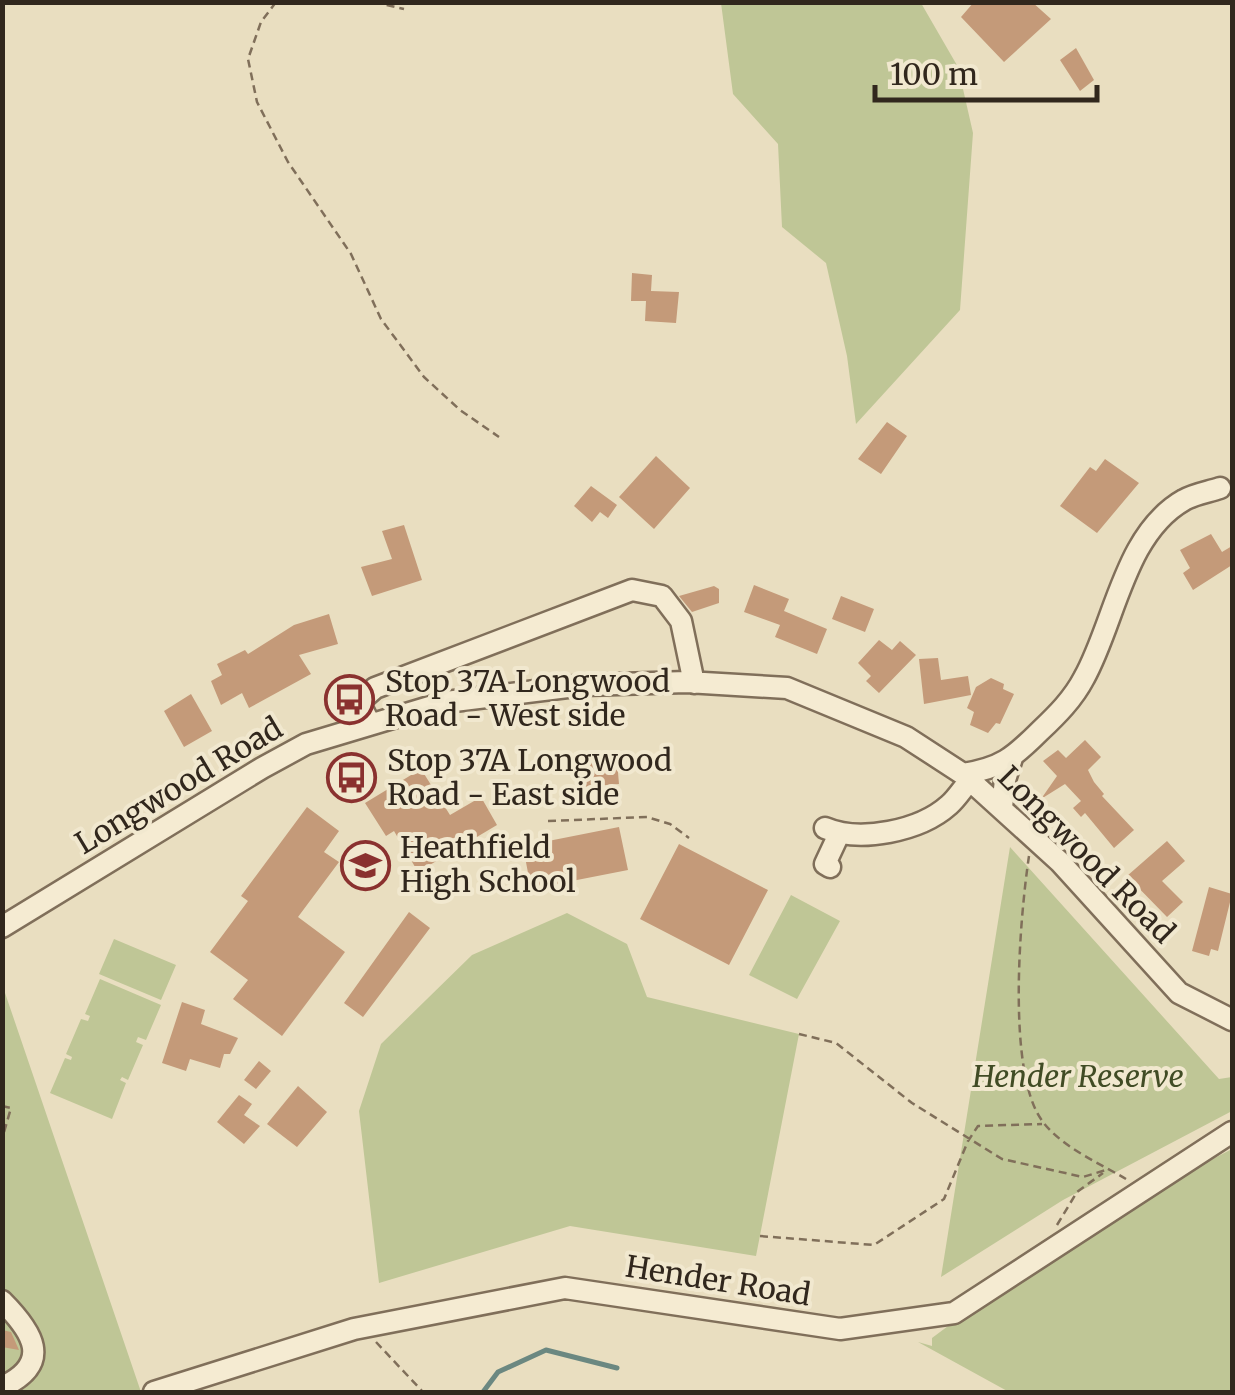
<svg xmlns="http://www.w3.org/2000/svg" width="1235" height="1395" viewBox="0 0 1235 1395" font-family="Merriweather,serif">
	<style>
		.green { fill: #bfc696 }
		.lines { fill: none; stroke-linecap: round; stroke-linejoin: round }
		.stream { stroke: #6b8881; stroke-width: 5 }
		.building { fill: #c49a79 }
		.minor-casing { stroke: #806f5a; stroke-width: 25 }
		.path { stroke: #806f5a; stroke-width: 2.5; stroke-dasharray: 8 5; stroke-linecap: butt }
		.minor { stroke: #f5ebd2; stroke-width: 20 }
		.labels { text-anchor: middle; stroke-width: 8; stroke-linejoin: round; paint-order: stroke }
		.poi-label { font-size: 30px; fill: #31271d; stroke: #f1e8cf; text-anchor: start }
		.street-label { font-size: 30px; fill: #31271d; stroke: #f1e8cf }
		.park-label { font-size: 30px; font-style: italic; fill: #414c25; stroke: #f1e8cf }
	</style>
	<rect width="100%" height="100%" fill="#e9dec0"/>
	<path class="green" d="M721 3H921L958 67 973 133 960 310 856 424 847 356 826 263 782 227 778 144 733 94Z
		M1010 847 1219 1079 1232 1077V1111L1063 1200 941 1277Z
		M791 895 840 921 797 999 749 975Z
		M567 913 627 944 647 997 799 1034 756 1256 570 1226 379 1283 359 1111 381 1044 472 955Z
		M114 939 176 965 161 1000 99 974Z
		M100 979 161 1005 146 1040 138 1037 136 1042 143 1045 128 1080 122 1077 120 1080 126 1083 112 1119 50 1093 65 1058 71 1060 72 1057 66 1054 81 1019 88 1021 90 1016 85 1014Z
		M3 987 141 1392H2Z
		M1232 1149V1392H1009L918 1342 932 1346V1338L1079 1228Z"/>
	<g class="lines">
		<path class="stream" d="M483 1392 498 1372 546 1350 617 1368"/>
	</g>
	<path class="building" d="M974 2H1032L1051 19 1004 62 961 17Z
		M1076 48 1094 80 1080 91 1060 60Z
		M632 273 652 275 651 291 679 292 676 323 645 321 646 301H631Z
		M887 422 907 436 881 474 858 459Z
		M656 456 690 488 654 529 619 497Z
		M1105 459 1139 483 1097 533 1060 506 1090 467 1096 471Z
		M591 486 617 505 608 518 600 512 592 522 574 506Z
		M404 525 422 580 372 596 361 567 392 559 382 531Z
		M1211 534 1222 552 1232 546V565L1193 590 1183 573 1190 568 1180 550Z
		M754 585 789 599 784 611 827 629 817 654 775 637 780 625 744 612Z
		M714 586 719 589V603L692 612 679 596Z
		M841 596 874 609 865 632 832 619Z
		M329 614 338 644 299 655 311 674 249 708 242 693 221 705 211 681 222 675 217 664 245 650 248 654 294 625Z
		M879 640 892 650 900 641 916 655 879 693 866 681 871 676 858 663Z
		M938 658 941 680 968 676 971 695 924 704 919 659Z
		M991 678 1004 684 1003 689 1014 694 1000 724 996 723 988 733 970 725 974 712 967 708 976 687Z
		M191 694 212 731 184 747 164 711Z
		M1085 740 1101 757 1088 770 1094 782 1104 794 1102 796 1134 830 1114 848 1085 813 1081 817 1073 808 1081 801 1065 784 1041 799 1057 776 1043 761 1058 750 1066 758Z
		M617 761 619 784 581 787 580 762Z
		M421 769 450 815 481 797 497 825 418 872 394 831 386 836 365 803Z
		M307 807 339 831 324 852 339 862 298 917 345 952 282 1036 233 999 248 980 210 952 248 901 241 896Z
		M619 827 628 870 531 889 523 846Z
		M1167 841 1185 861 1162 881 1183 902 1167 917 1127 876Z
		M679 844 768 890 729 965 640 919Z
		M1209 887 1232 894 1218 951 1211 949 1209 956 1192 951Z
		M409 912 430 928 363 1017 344 1003Z
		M182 1002 205 1010 201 1024 238 1038 230 1054H224L220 1068 190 1059 186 1071 162 1063Z
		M259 1061 271 1071 256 1089 244 1080Z
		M298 1086 327 1112 297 1147 267 1124Z
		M239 1095 252 1104 244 1115 260 1126 244 1144 217 1122Z
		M2 1330 11 1332 19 1350 2 1347Z"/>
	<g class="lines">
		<defs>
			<path id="minor" d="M370 724 359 702 375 688 632 590 662 596 681 621 694 683
				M963 774C1001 768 1013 758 1040 731 1057 715 1073 699 1084 678 1115 623 1124 534 1184 500 1194 494 1208 492 1220 488
				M1002 807 1005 780 1012 758
				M825 828C860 843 920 831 949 805 957 798 963 788 970 780
				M830 867 825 864 839 834
				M2 927 262 768 306 744 446 702 584 685 687 682 787 688 906 737 963 774 1060 862 1179 993 1232 1020
				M2 1301C32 1331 54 1363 2 1387
				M154 1392 354 1329 565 1288 840 1329 954 1313 1232 1132"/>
		</defs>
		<use href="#minor" class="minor-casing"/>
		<path class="path" d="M276 2 261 22 248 59 257 102 288 162 351 254 381 319 424 377 460 410 499 437
			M374 2 404 9
			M548 821 647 817 670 824 689 838
			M1029 856C1020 916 1006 1074 1043 1122 1062 1147 1099 1163 1126 1179
			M2 1016V1029
			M799 1034 836 1043 912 1103 1002 1159 1083 1177 1106 1170
			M2 1106 11 1108 2 1139
			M1057 1225 1077 1192 1103 1173
			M760 1236 874 1245 944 1199 968 1141 978 1126 1042 1124
			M376 1342 423 1392"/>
		<use href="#minor" class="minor"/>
	</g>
	<defs>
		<symbol id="bus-ring" viewBox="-11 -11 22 22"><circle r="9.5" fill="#f1e8cf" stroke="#8a312f" stroke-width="1.5"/><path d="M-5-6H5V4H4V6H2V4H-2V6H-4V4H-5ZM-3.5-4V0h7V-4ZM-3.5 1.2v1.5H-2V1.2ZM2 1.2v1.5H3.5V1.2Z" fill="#8a312f"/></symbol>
		<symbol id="school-ring" viewBox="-11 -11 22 22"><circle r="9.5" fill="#f1e8cf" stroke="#8a312f" stroke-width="1.5"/><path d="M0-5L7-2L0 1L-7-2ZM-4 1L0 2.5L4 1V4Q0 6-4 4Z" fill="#8a312f"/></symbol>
	</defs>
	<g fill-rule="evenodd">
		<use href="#bus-ring" x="322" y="672" width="55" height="55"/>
		<use href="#bus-ring" x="324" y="750" width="55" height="55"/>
		<use href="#school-ring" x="338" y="838" width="55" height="55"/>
	</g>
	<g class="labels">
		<g class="poi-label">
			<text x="385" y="692">Stop 37A Longwood<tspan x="385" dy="34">Road - West side</tspan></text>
			<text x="387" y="771">Stop 37A Longwood<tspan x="387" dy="34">Road - East side</tspan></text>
			<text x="400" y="858">Heathfield<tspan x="400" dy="34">High School</tspan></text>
		</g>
		<g class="street-label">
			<text transform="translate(179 786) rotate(-31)" y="10">Longwood Road</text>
			<text transform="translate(1086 855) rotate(45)" y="10">Longwood Road</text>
			<text transform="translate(718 1281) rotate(9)" y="10">Hender Road</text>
		</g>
		<g class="park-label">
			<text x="1078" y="1087">Hender Reserve</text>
		</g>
	</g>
	<rect width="1235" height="1395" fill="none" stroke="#31271d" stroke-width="10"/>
	<path d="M875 85v15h222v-15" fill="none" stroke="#31271d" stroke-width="5"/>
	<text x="890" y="85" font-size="30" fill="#31271d" stroke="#f1e8cf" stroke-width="8" paint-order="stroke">100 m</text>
</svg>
